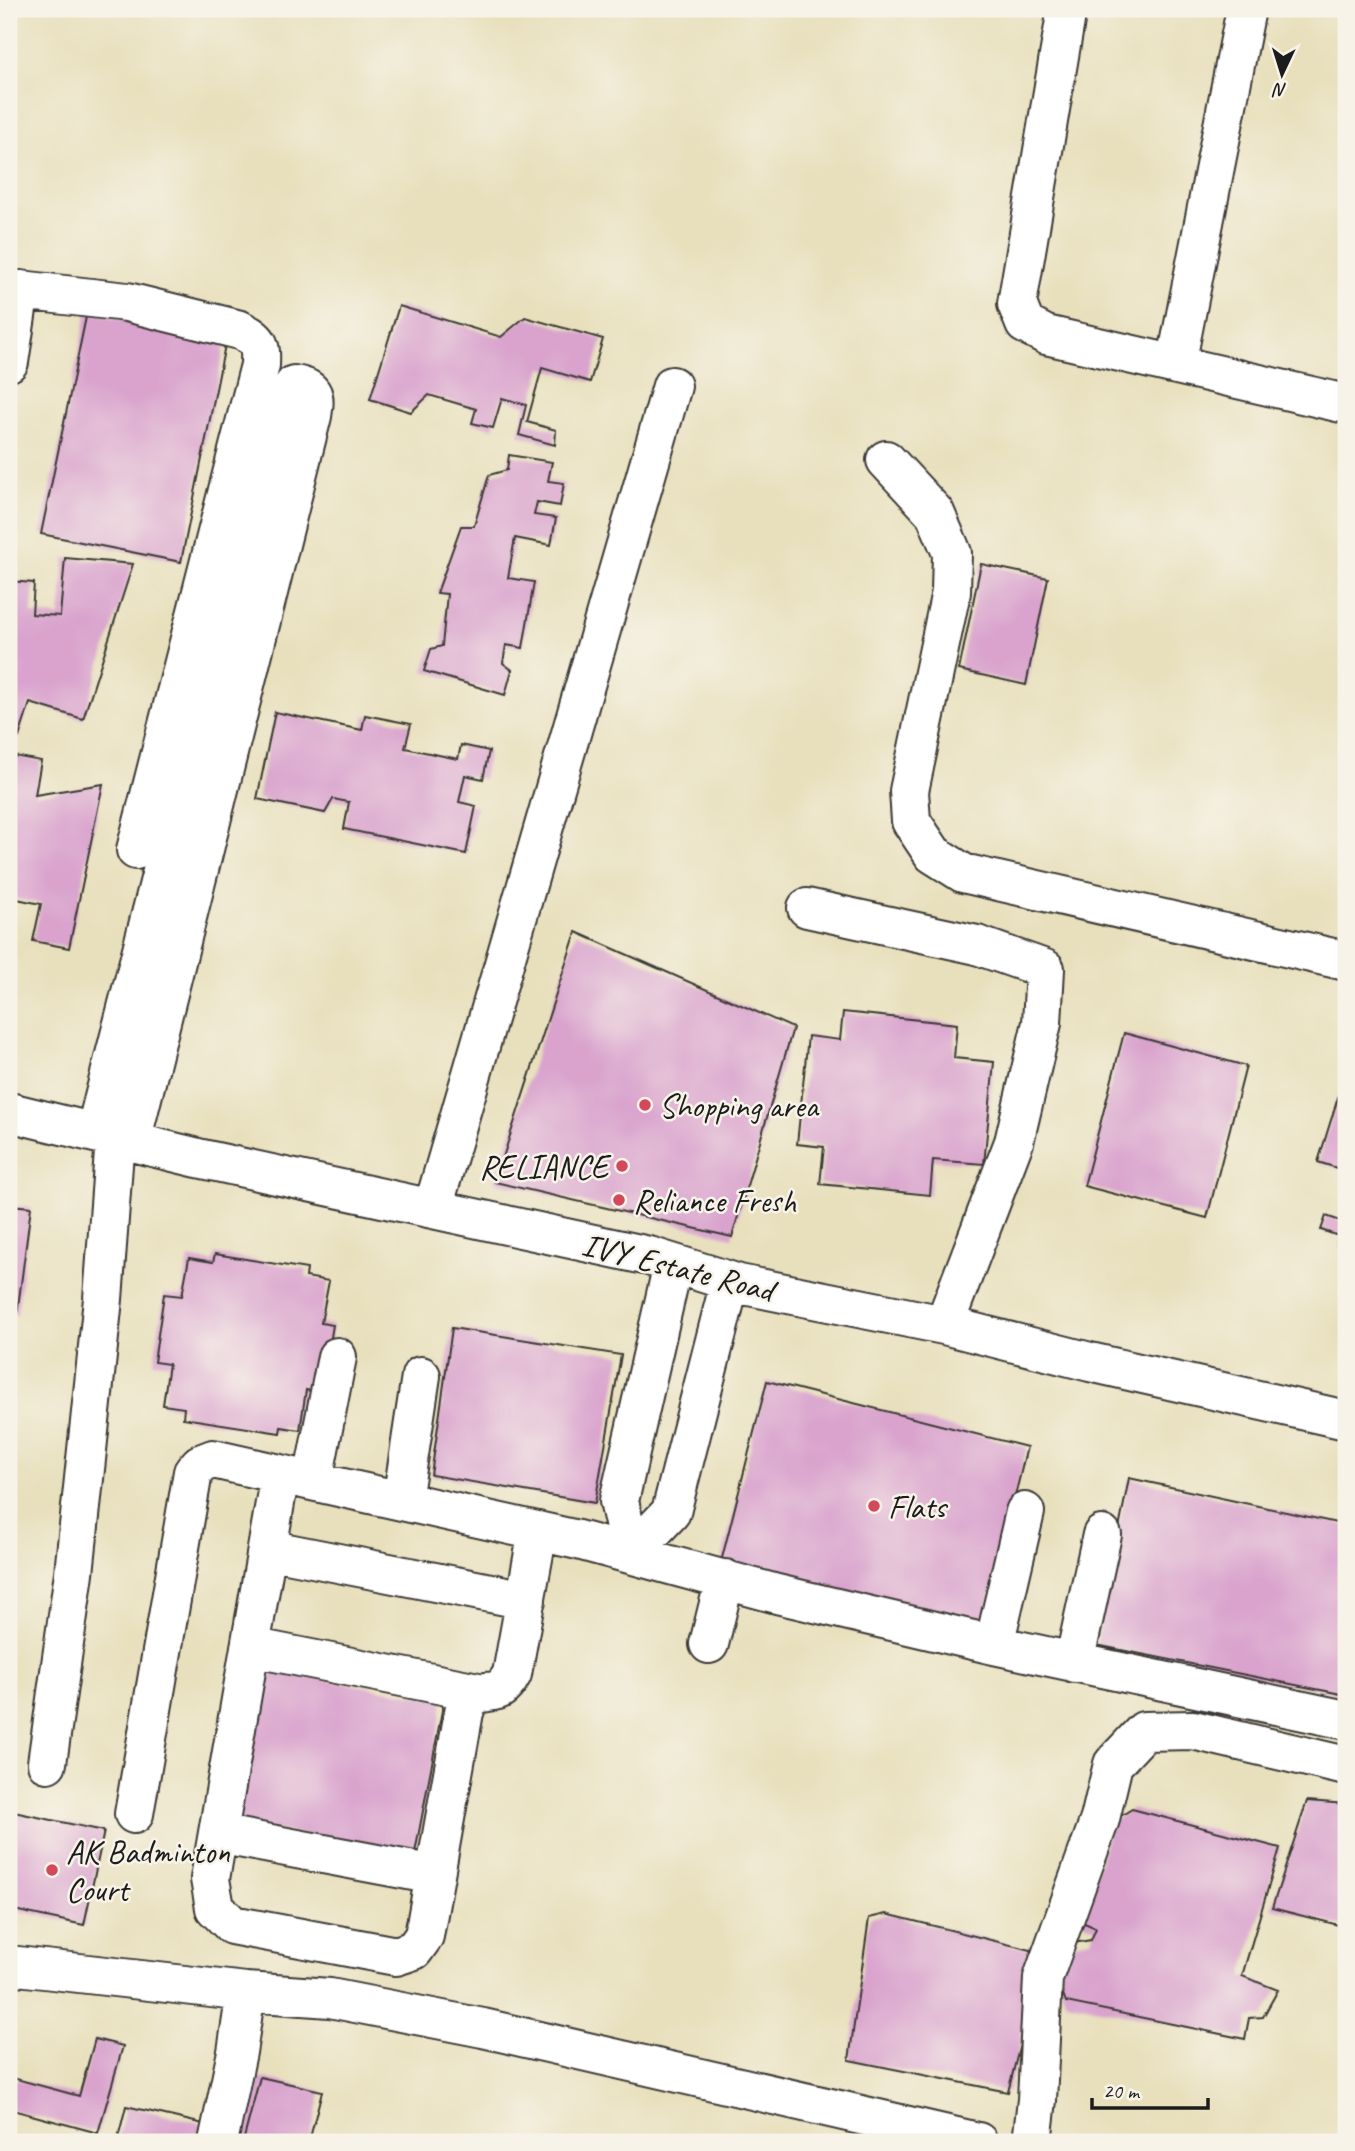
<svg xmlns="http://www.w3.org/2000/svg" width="1355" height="2151" viewBox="0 0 1355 2151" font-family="Caveat,sans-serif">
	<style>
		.building { fill: #d9a3cd }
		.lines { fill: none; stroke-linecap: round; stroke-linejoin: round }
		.minor-casing { stroke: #3b3934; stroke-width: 42 }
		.minor { stroke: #fff; stroke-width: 38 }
		.poi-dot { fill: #d1495b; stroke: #f7f3e8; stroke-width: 2.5 }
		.labels { text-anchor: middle; stroke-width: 5; stroke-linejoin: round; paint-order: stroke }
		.poi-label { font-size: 33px; fill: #1c1c1c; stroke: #f7f3e8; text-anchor: start }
		.street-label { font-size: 33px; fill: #1c1c1c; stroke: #f7f3e8 }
	</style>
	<rect width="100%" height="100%" fill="#f7f3e8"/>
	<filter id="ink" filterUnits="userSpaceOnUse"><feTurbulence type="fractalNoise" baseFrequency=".0143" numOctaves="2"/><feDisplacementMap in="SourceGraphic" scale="14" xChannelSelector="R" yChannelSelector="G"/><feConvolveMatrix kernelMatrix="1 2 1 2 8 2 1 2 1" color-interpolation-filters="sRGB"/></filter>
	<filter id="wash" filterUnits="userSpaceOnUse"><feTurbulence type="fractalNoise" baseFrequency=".00686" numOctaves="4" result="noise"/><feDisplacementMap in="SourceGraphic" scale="28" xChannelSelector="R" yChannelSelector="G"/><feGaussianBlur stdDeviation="1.57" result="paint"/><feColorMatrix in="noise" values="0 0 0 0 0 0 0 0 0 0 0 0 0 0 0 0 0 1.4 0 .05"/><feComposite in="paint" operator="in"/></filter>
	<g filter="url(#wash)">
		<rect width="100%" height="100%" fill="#e8e0bd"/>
		<g id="blocks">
			<path class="building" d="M399 306 501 337 525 317 603 339 590 382 542 368 527 422 556 430 555 445 519 435 526 405 502 398 493 428 472 423 476 409 429 395 411 412 370 399Z
				M87 312 226 340 181 562 41 534Z
				M509 455 552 462 548 481 564 483 560 506 537 502 534 515 556 518 551 545 515 538 508 578 534 582 523 648 506 645 503 663 512 670 505 695 424 671 431 649 442 646 447 594 437 593 461 526H474L489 475 507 470Z
				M65 558 133 564 83 719 30 703 19 737 9 734V581L34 583 32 614 60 616Z
				M981 564 1048 578 1026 685 959 670Z
				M275 712 362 730 365 715 411 724 405 748 458 759 461 745 489 751 483 779 465 775 459 802 476 806 466 854 344 829 349 802 333 799 325 813 257 799Z
				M9 755 41 761 35 795 103 784 69 948 33 941 41 904 12 898 9 906Z
				M576 932 793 1028 732 1237 495 1182Z
				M843 1012 957 1024 954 1058 994 1062 984 1164 933 1160 930 1195 820 1184 824 1147 797 1144 808 1036 840 1040Z
				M1124 1033 1246 1066 1207 1218 1084 1186Z
				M1340 1091 1346 1093V1171L1318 1162Z
				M9 1205 31 1207 17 1315 9 1314Z
				M1326 1216 1346 1223V1250L1339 1248 1342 1237 1321 1230Z
				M215 1254 307 1269 306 1277 329 1281 321 1323 333 1325 322 1393 306 1390 300 1430 281 1427 280 1433 183 1418 184 1408 163 1405 169 1364 154 1362 164 1294 182 1296 189 1258 213 1262Z
				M452 1328 621 1355 595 1503 431 1475Z
				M767 1381 1027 1447 982 1631 720 1566Z
				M1129 1478 1346 1525V1695L1096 1645Z
				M263 1669 444 1700 415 1853 228 1822Z
				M1307 1801 1346 1804V1927L1272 1908Z
				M1132 1809 1280 1848 1242 1976 1278 1990 1263 2017 1249 2018 1245 2039 1066 2002 1052 1964 1055 1946 1091 1940 1096 1928 1082 1922 1111 1822Z
				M9 1811 104 1831 84 1925 9 1909Z
				M886 1914 1043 1953 1008 2092 849 2060 869 1918Z
				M95 2039 123 2046 98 2133 9 2109V2077L79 2096Z
				M260 2077 322 2091 309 2142H243Z
				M126 2106 208 2125 204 2142H117Z"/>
		</g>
	</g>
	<g filter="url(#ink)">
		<use href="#blocks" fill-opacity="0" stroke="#3b3934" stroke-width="2"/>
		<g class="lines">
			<defs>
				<path id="minor" d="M1067 9 1017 304 1025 324 1046 335 1346 404
					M9 362 20 290 127 302 240 330C259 340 261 343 260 365L136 850
					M1176 365 1246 9
					M886 460 935 513 952 553 951 592 909 791 911 821 933 854 963 873 1346 961
					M807 908 977 945 1045 969 1042 1023 1014 1142 944 1325
					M9 1112 198 1158 649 1256 739 1284 944 1325 1090 1362 1346 1420
					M95 1133 279 415 284 400 294 385C316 388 315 397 312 416L131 1142
					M433 1208 672 386
					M673 1264 619 1501 631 1554 671 1512 730 1282
					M313 1480 337 1357
					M402 1501 421 1376
					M538 1531 512 1674C498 1700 491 1686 470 1697L464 1712 424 1936 414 1950 396 1956 232 1925 215 1908 210 1879 280 1474 578 1540 777 1594 994 1645 1346 1720
					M267 1549 526 1600
					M709 1644 725 1579
					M994 1645 1025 1512
					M250 1647 478 1692
					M1074 1663 1102 1535
					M47 1763 74 1573 103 1299 115 1138
					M134 1814 193 1472 200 1464 213 1459 280 1474
					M218 1834 435 1875
					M9 1965 246 1992 330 1998 483 2028 978 2142
					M218 2142 237 2052 246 1992
					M1032 2142 1037 2100 1043 1978 1100 1819 1113 1764 1144 1731 1193 1730 1346 1766"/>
			</defs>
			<use href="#minor" class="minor-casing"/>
			<use href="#minor" class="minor"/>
		</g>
	</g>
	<g class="poi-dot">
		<circle cx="645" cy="1105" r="7"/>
		<circle cx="622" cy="1166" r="7"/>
		<circle cx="619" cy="1200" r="7"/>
		<circle cx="874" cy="1506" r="7"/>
		<circle cx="52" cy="1870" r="7"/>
	</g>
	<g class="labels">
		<g class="poi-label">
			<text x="659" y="1117">Shopping area</text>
			<text x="608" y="1178" text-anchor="end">RELIANCE</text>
			<text x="633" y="1212">Reliance Fresh</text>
			<text x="888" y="1518">Flats</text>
			<text x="66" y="1863">AK Badminton<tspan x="66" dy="38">Court</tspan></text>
		</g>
		<g class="street-label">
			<text transform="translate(678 1266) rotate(14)" y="12">IVY Estate Road</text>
		</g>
	</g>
	<rect width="1355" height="2151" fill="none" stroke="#f7f3e8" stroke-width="35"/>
	<g transform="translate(1282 74) rotate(184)" stroke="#f7f3e8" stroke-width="5" paint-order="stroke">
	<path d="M0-5L12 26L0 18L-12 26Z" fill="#1c1c1c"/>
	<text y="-10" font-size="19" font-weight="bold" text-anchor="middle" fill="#1c1c1c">N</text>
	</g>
	<path d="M1092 2098v10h116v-10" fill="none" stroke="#1c1c1c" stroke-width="3.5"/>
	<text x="1103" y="2098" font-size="21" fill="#1c1c1c" stroke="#f7f3e8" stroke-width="5" paint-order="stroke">20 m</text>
</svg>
